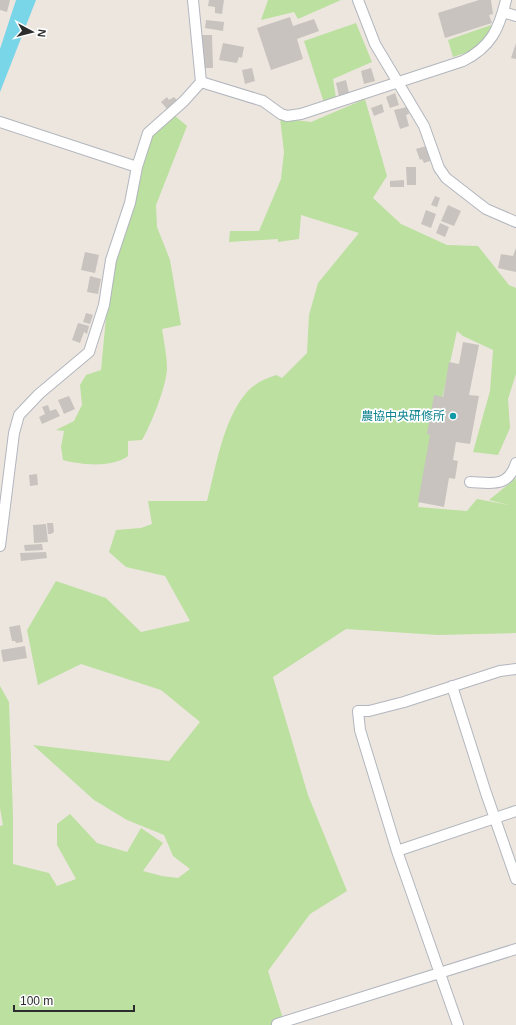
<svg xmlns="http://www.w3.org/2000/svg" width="516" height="1025" viewBox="0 0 516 1025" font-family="Helvetica,'Noto Sans JP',sans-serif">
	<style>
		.green { fill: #bbe09f }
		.water { fill: #79d5e8 }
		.building { fill: #c8c3be }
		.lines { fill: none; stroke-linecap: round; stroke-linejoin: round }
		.minor-casing { stroke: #b2b6be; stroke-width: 12 }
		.minor { stroke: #fff; stroke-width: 10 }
		.culture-dot { fill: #0f9aa8; stroke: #fff; stroke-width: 1.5 }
		.labels { text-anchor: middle; stroke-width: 3.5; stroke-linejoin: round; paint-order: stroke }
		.culture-label { font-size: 12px; fill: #0d838f; stroke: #fff; text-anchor: end }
	</style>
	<rect width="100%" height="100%" fill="#ede6df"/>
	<path class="green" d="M268 0H341L298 19 294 12 261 20Z
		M356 23 372 62 333 79 336 98 324 103 304 41Z
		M491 25 492 31 478 49 453 57 448 40Z
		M365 99 387 176 373 198 401 224 447 245 478 246 509 285 516 288V374L508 399 510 428 498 455 473 452 490 391 493 350 463 336 457 331 418 507 467 511 477 499 509 505 489 500 516 478V633L438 635 346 629 273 677 308 795 347 891 310 914 268 971 285 1025H0V826L3 825 0 808V686L9 702 13 817V864L49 873 57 886 76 879 57 845V824L70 814 97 843 127 852 141 828 163 843 143 871 162 876 178 878 190 869 173 856 164 835 127 820 94 800 33 745 169 761 200 722 161 690 81 664 38 685 27 630 56 581 106 598 141 632 190 621 165 576 126 567 109 552 116 530 141 528 152 524 148 501H207C216 467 223 419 247 392 255 383 265 379 276 375L282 378 307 353 309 315 318 283 359 233 301 215 299 239 278 242V239L229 242 230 231H259L281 179 284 152 280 118 311 122Z
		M174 115 187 126 156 205 157 227 170 260 181 325 162 329C164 342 167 356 167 369 166 387 151 425 142 440L128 441V456C112 468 82 465 63 460L61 447 64 431 56 430 74 421 82 405 80 385 86 375 101 370 110 276 147 137Z"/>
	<path class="water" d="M16 0H36L0 92V49Z"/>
	<path class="building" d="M0 0H10L7 12 0 10Z
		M209 0H224L222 14 215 13V7L208 6Z
		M479 0H491L493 14 489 15 492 23 445 38 438 13Z
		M290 17 293 26 314 19 319 31 297 39 303 59 271 70 257 28Z
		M206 20 224 22 223 31 205 28Z
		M199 35H212L213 68H201Z
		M223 43 244 47 242 58 239 57 237 63 219 60Z
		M516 43V59L511 58Z
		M252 68 255 81 245 84 242 70Z
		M371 68 375 81 364 84 361 71Z
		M346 80 349 93 339 96 336 83Z
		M395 93 399 105 390 108 386 97Z
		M167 97 169 100 174 97 178 101 168 110 161 102Z
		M382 104 384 112 374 116 371 108Z
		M407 107 409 114 406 115 409 126 400 129 394 110Z
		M426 146 430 161 424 163 422 159 420 160 416 149Z
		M406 167H416V185H407Z
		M404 180V187H390V181Z
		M435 196 440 198 437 207 431 205Z
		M448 205 461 211 454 226 441 221Z
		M426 210 436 214 431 228 421 224Z
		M440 223 449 227 445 237 436 233Z
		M516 248V272L498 268 501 254 513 256Z
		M85 252 99 255 95 273 81 270Z
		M90 276 101 279 98 294 87 292Z
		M86 313 93 315 90 324 83 322Z
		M78 323 89 326 87 334 84 332 80 343 72 340Z
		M463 342 479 345 469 395 479 396 470 444 456 442 453 460 458 461 455 479 449 478 444 507 418 502 430 435 427 434 434 395 443 397 449 362 459 364Z
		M69 396 75 409 64 414 58 400Z
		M48 405 50 411 56 409 60 416 42 424 39 417 45 414 42 407Z
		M37 474 38 485 30 486 29 475Z
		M47 523H53L54 532 51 534H48Z
		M46 524 48 542 34 543 33 525Z
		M42 544 43 550 25 551 24 545Z
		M46 552 47 558 21 561 20 553Z
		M20 625 23 642 16 643 15 641H12L9 627Z
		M25 646 27 658 3 662 1 650Z"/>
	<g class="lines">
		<defs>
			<path id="minor" d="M358 0 375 44 424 126 439 168 446 178 486 209 516 222
				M503 12 516 16
				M201 82 263 101 281 114 287 116 301 114 463 61C491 47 499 29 506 0
				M0 122 137 167
				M470 482C492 483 508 488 516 463
				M0 546 14 433 19 415 39 394 89 352 104 305 111 260 130 203 137 167 148 133 184 101 201 82 193 0
				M452 686 486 793 516 879
				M397 851 516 811
				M277 1024 516 949
				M458 1025 397 851 360 730 358 711H369L404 702 500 671 516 669"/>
		</defs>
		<use href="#minor" class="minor-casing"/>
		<use href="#minor" class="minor"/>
	</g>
	<circle class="culture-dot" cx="453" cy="416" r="4"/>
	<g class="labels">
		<g class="culture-label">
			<text x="445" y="420">農協中央研修所</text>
		</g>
	</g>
	<g transform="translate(32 32) rotate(97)" stroke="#ffffff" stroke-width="3" paint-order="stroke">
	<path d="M0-3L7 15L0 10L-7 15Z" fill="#2c2c2c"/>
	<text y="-6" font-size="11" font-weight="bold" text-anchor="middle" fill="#2c2c2c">N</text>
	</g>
	<path d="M14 1005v6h120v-6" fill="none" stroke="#2c2c2c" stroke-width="2"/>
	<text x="20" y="1005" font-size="12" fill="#2c2c2c" stroke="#ffffff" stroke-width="3" paint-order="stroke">100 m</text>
</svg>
